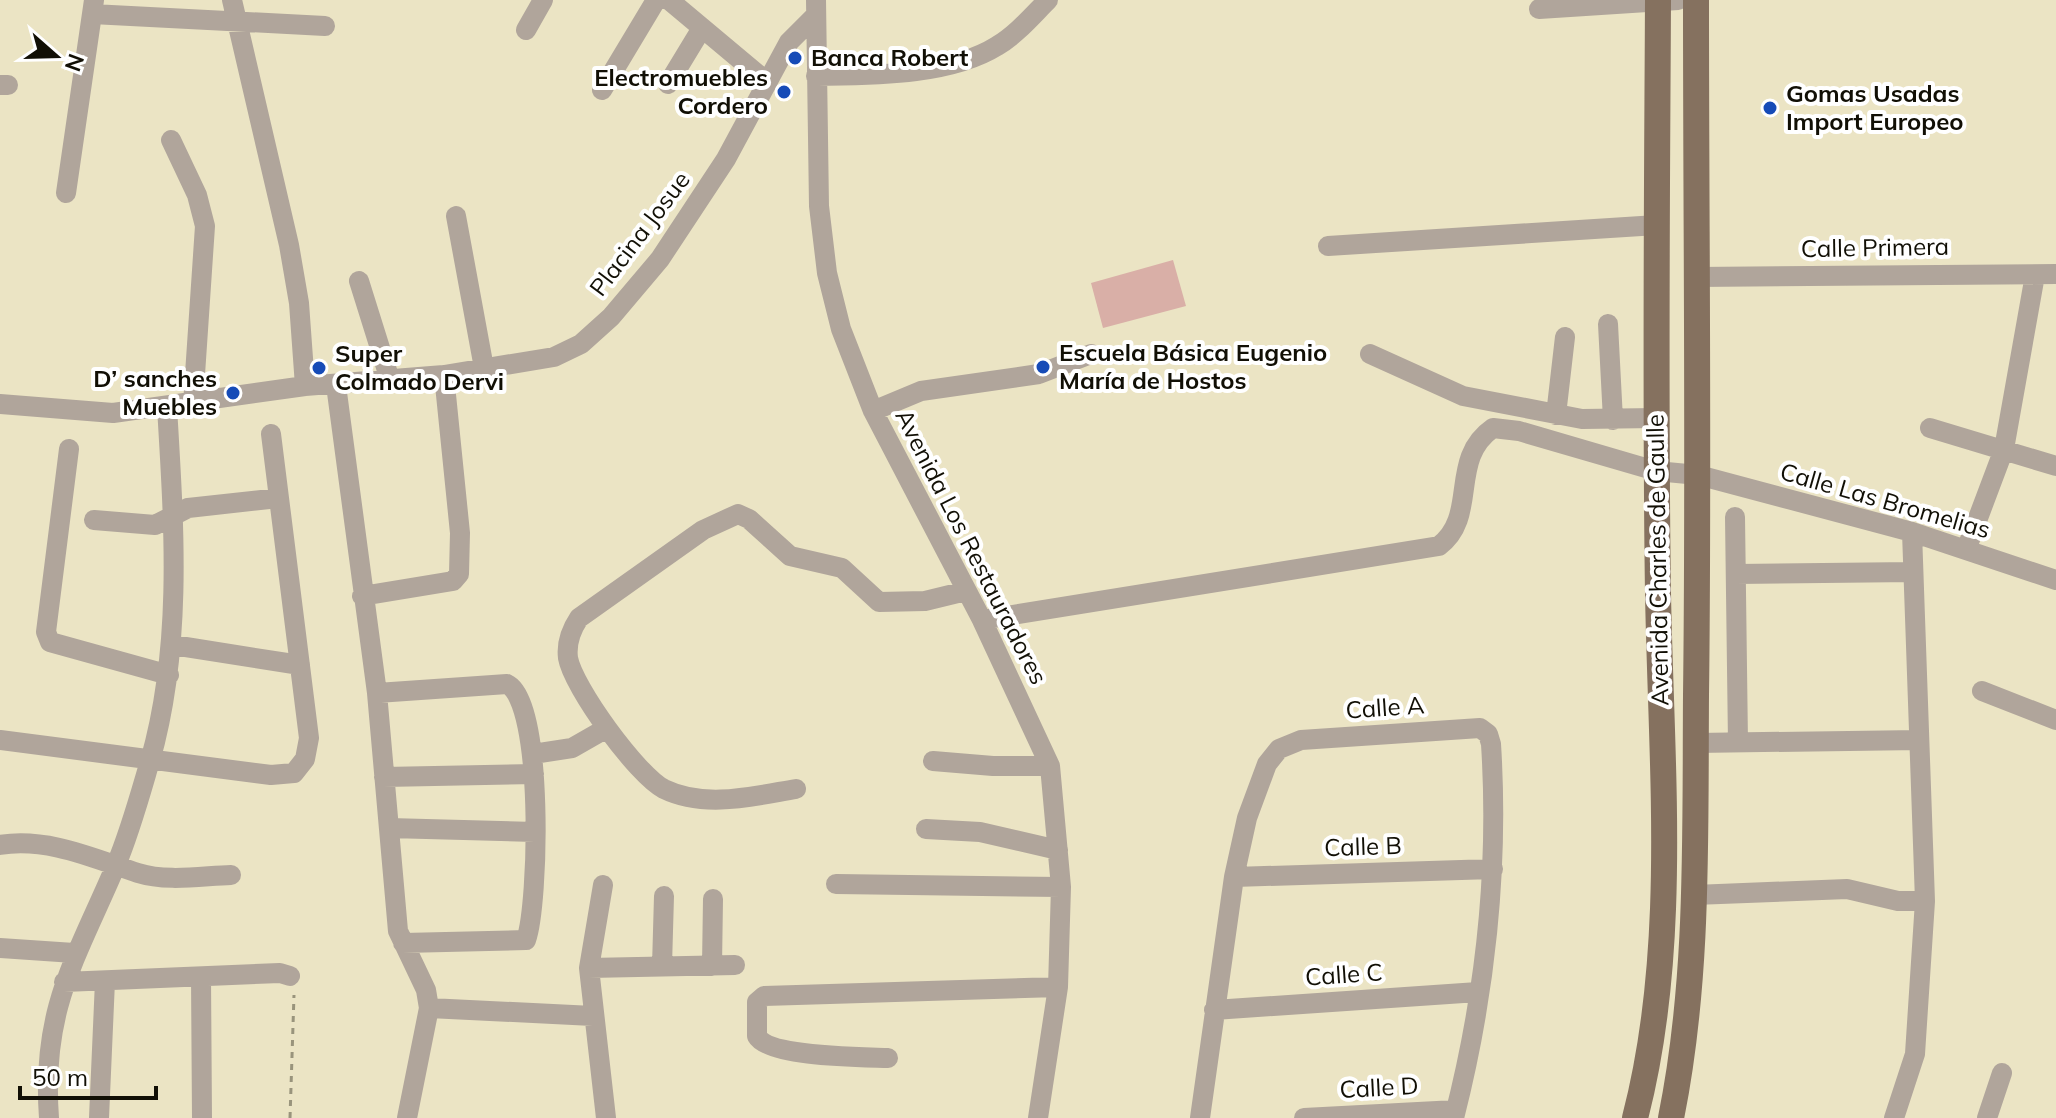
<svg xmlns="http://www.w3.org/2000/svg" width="2056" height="1118" viewBox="0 0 2056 1118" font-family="Mulish,sans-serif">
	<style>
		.green { fill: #d9afa7 }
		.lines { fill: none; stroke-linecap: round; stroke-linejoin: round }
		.path { stroke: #99947c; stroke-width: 3; stroke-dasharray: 6 6; stroke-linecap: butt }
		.minor { stroke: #b0a59b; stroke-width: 20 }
		.major { stroke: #85715f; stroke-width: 26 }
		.poi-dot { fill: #164bb7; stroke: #fff; stroke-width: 3 }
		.labels { text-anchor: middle; stroke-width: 8; stroke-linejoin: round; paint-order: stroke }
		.poi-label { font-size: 24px; font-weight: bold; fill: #110f05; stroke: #fff; text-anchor: start }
		.street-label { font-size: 24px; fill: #110f05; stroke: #fff }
	</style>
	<rect width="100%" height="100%" fill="#ebe4c4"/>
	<path class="green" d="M1173 260 1186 306 1103 328 1091 283Z"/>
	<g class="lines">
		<path class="path" d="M290 1118 294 995"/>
		<path class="minor" d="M232 0 289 245 299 303 305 386
			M669 0 767 82
			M816 0 819 206 827 273 841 329 873 411 982 620 1050 766 1061 887 1058 987 1038 1118
			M1539 9 1678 0
			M92 14 325 26
			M526 30 543 0
			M816 76C871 75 949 76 997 46 1016 35 1032 16 1048 0
			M668 84 702 28
			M0 85H8
			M602 90 656 0
			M171 140 197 195 205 226 193 404
			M66 193 94 0
			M456 216 484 368
			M1328 246 1657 225
			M1696 277 2056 274
			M359 281 390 380
			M1608 324 1613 420
			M1370 354 1463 396 1582 419 1656 418
			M336 385 377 693 398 931 426 990 429 1008 407 1118
			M0 404 113 413 305 386 444 375 554 357 581 344 611 317 660 259 726 159 789 42 815 16
			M873 411 921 391 1039 374 1091 354
			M1556 415 1565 337
			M1930 428 2056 466
			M69 449 46 632 50 642 169 675
			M1735 517 1738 743
			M94 520 155 525 188 508 279 498
			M1966 550 2004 449 2035 275
			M1736 574 1913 572
			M362 596 453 581 459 574 460 533 444 375
			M982 620 1439 546C1479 516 1448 459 1493 428L1519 431 1656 471 1698 475 1912 532 2056 580
			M173 645 300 665
			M1982 691 2056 720
			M377 693 507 684C544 701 539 904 526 940L403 943
			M0 740 271 775 294 773 305 759 309 738 271 434
			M1696 743 1919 740
			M533 754 572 748 607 728
			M933 761 993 766H1050
			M384 777 534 774
			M796 789C754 796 705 809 664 789 637 775 573 687 568 658 566 642 571 630 579 618L703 530 738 514 749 519 790 556 842 568 879 602 925 601 966 591
			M389 828 535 832
			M926 829 980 832 1058 850
			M0 845C47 837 95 859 138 873 167 882 201 876 231 875
			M1234 877 1493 869
			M836 884 1061 887
			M603 885 589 968 606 1118
			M1694 895 1847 889 1898 901H1925
			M0 948 74 953
			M662 966 664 896
			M712 966 713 899
			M589 968 735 965
			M201 977 202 1118
			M64 982 280 973 290 976
			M429 1008 593 1016
			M1214 1010 1478 992
			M888 1058C863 1057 768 1057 757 1036V1002L764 996 1058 987
			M49 1118C41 1009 76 959 116 865 130 832 140 795 150 761 183 645 174 525 167 407
			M99 1118 105 981
			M1200 1118 1234 877 1247 818 1267 764 1279 749 1301 740 1480 728 1488 734 1491 744C1499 868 1485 997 1454 1118
			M1304 1118 1456 1110
			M1894 1118 1915 1054 1925 901 1912 532
			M1987 1118 2002 1073"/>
		<path class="major" d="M1635 1118C1679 949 1661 766 1658 593 1655 396 1657 198 1658 0
			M1671 1118C1699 980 1695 837 1696 696 1699 464 1696 232 1696 0"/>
	</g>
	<g class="poi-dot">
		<circle cx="795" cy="58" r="8"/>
		<circle cx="784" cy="92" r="8"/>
		<circle cx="1770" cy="108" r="8"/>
		<circle cx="1043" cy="367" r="8"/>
		<circle cx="319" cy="368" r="8"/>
		<circle cx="233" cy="393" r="8"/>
	</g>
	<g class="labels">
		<g class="poi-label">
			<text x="811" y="66">Banca Robert</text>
			<text x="768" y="86" text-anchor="end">Electromuebles<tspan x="768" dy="28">Cordero</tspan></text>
			<text x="1786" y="102">Gomas Usadas<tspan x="1786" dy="28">Import Europeo</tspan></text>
			<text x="1059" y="361">Escuela Básica Eugenio<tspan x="1059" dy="28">María de Hostos</tspan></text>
			<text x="335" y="362">Super<tspan x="335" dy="28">Colmado Dervi</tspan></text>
			<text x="217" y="387" text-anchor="end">D’ sanches<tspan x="217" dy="28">Muebles</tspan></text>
		</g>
		<g class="street-label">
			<text transform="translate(640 234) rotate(-53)" y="8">Placina Josue</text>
			<text transform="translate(1875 248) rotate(-1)" y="8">Calle Primera</text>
			<text transform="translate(1885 501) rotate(16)" y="8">Calle Las Bromelias</text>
			<text transform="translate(971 547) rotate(63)" y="8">Avenida Los Restauradores</text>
			<text transform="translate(1658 560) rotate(-91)" y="8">Avenida Charles de Gaulle</text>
			<text transform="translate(1385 708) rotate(-4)" y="8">Calle A</text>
			<text transform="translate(1363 847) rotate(-2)" y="8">Calle B</text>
			<text transform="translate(1344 975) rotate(-4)" y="8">Calle C</text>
			<text transform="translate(1379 1088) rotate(-3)" y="8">Calle D</text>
		</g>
	</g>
	<g transform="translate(56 56) rotate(110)" stroke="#ffffff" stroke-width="6" paint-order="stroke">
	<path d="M0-6L14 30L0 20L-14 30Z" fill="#110f05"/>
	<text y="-12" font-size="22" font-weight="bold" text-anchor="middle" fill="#110f05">N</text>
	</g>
	<path d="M20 1086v12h136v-12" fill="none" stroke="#110f05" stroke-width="4"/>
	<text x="32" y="1086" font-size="24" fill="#110f05" stroke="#ffffff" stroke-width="6" paint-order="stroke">50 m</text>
</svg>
